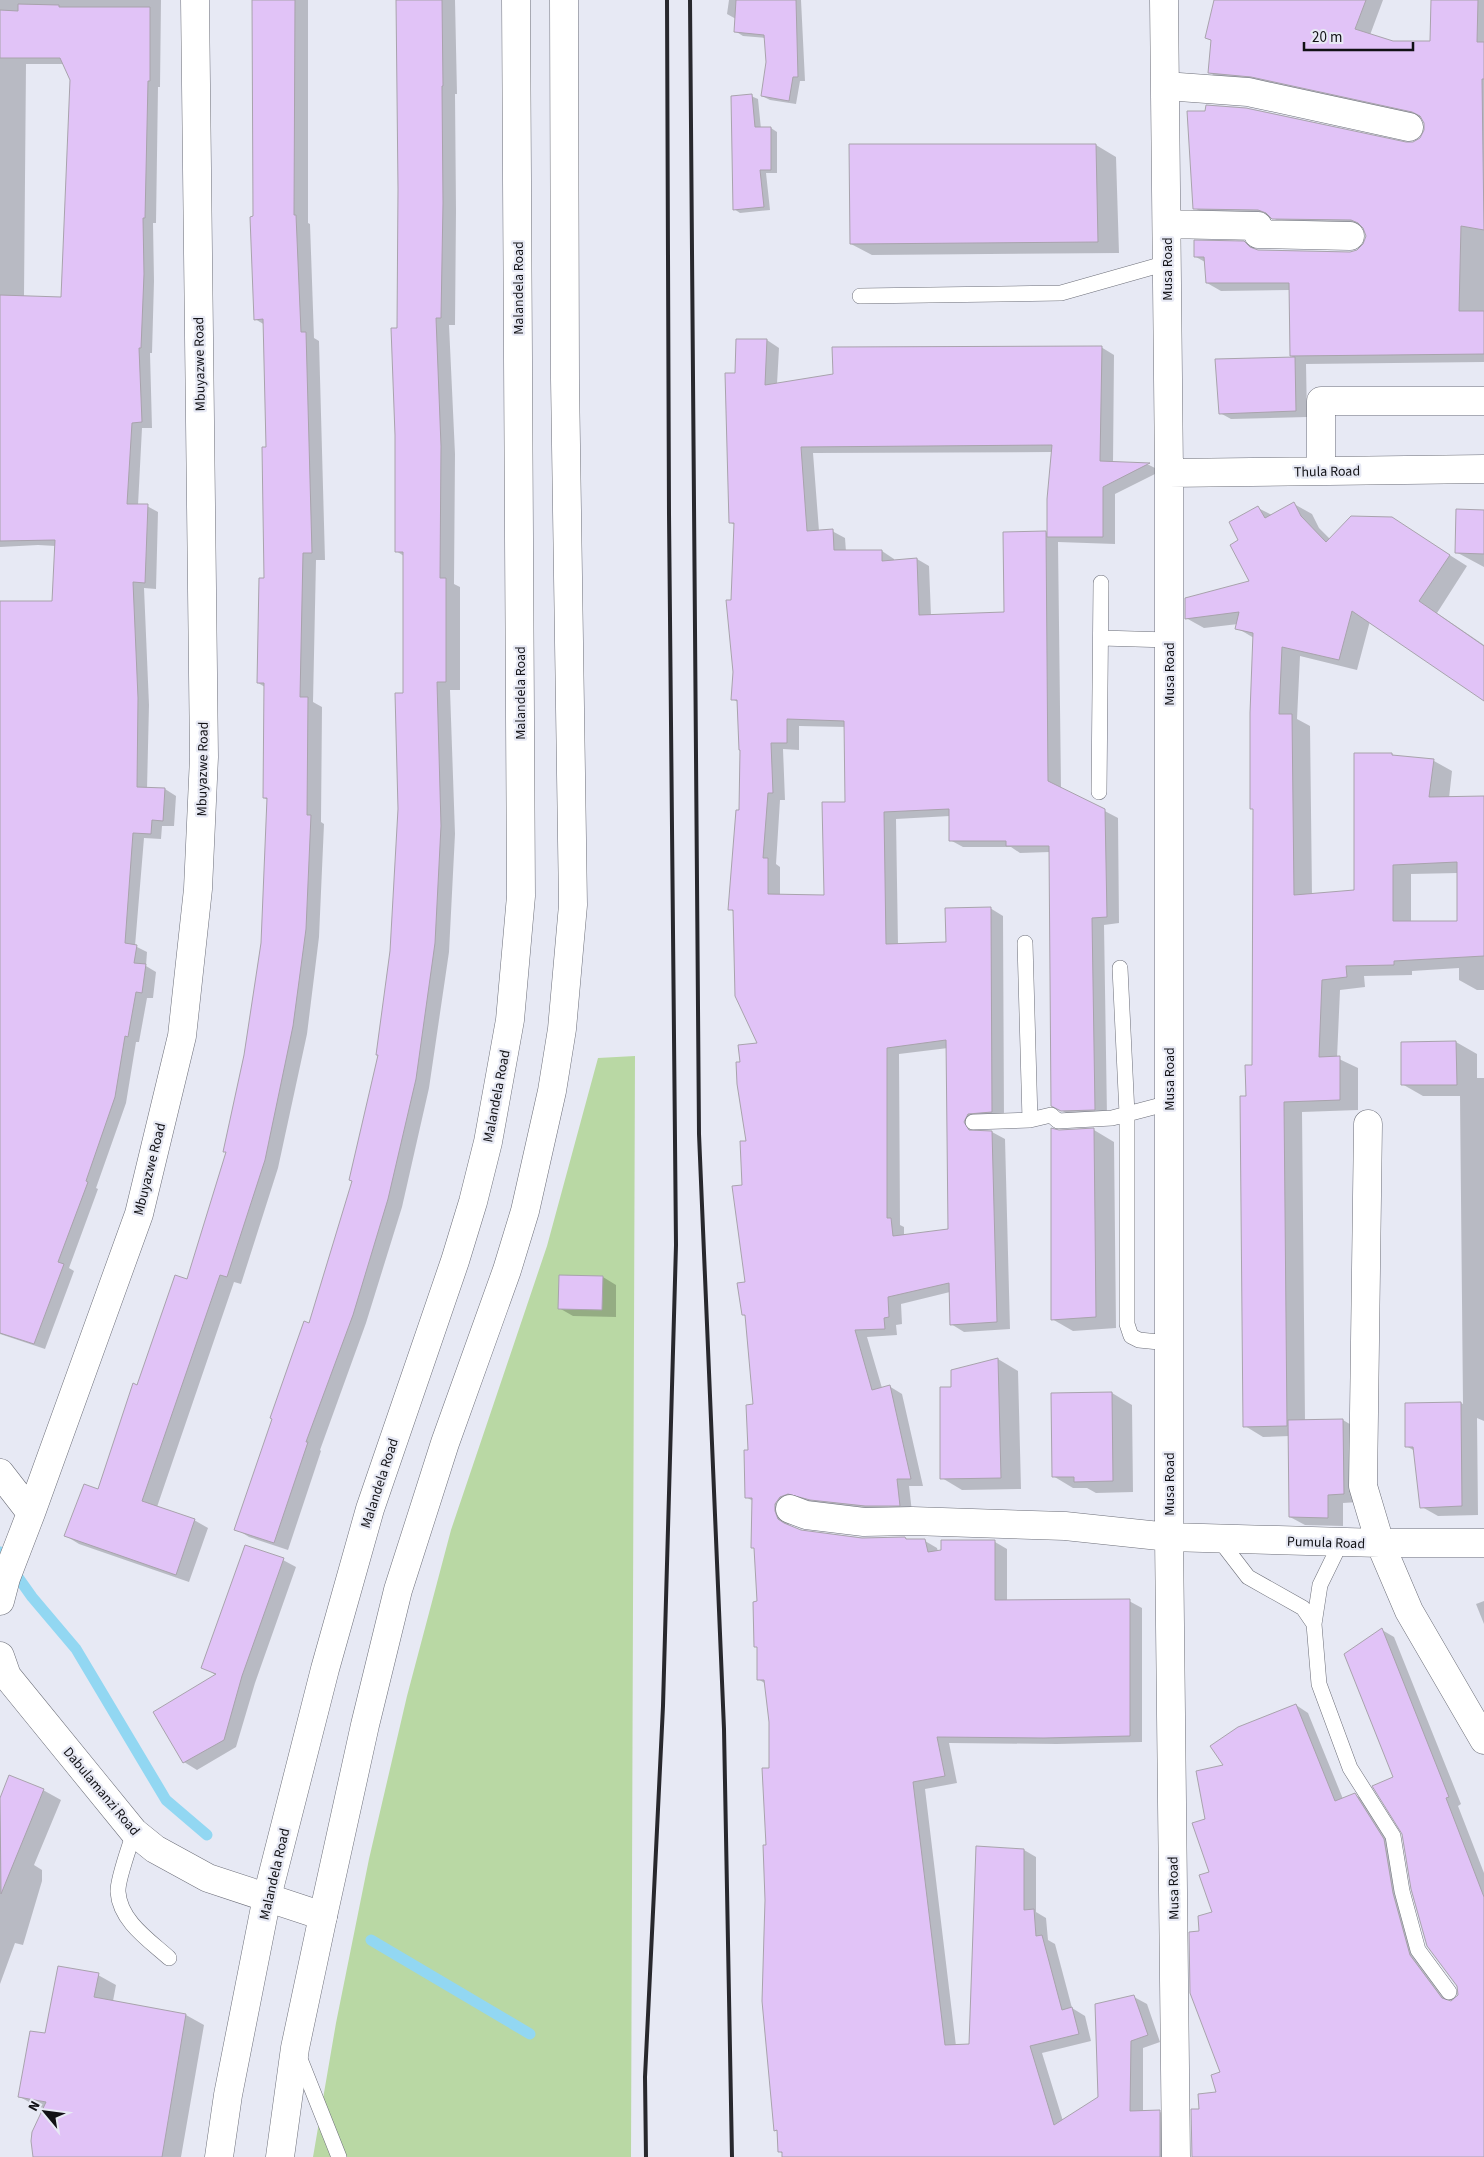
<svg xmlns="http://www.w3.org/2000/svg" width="1484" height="2157" viewBox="0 0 1484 2157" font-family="'Source Sans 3',sans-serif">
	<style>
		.green { fill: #b9d8a4 }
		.shadow { fill: #0003; fill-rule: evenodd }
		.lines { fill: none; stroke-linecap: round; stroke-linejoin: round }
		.stream { stroke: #92d7f2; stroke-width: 11 }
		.building { fill: #e1c3f7; stroke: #a8a3ac; fill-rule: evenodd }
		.service-casing { stroke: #6d6f79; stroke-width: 16 }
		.minor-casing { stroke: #6d6f79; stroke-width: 29 }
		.secondary-casing { stroke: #6d6f79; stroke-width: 29 }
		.service { stroke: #fff; stroke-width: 15 }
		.minor { stroke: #fff; stroke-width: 28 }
		.secondary { stroke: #fff; stroke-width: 28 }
		.rail { stroke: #28282d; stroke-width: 4 }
		.labels { text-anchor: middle; stroke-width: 4.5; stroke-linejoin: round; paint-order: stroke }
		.street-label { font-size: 14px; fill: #111115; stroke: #e7e9f4 }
	</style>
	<rect width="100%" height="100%" fill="#e7e9f4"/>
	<path class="green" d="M635 1056 631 2157H313L336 2023 369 1859 407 1696 451 1530 547 1246 598 1058Z"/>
	<path class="shadow" d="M0 0H161L160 87H158L156 223H153L154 281 152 353H150L152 428H142L138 505 147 506 158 512 156 589 144 588 149 705 147 789H165L176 796 174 826H162L161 839 144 838 135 946 147 952 146 966 156 972 153 998H147L139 1042H136L126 1103 96 1188 98 1189 69 1268 74 1271 45 1349 0 1334V602H54L56 546 38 545 0 547ZM26 64H64L72 79 62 298 24 297Z
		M254 0H308V223L310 224 314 338 319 341 325 560H316L313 702 322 707 321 822 324 824 319 937 307 1034 278 1168 241 1284 234 1282 157 1507 194 1520 208 1528 189 1582 79 1544 66 1536 99 1490 137 1386 188 1280 228 1153 246 1055 262 944 268 800 264 798 265 687 258 683 265 579 267 448 265 325 255 319Z
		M397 0H455L457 94H455L456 211 455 325H449L455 454 454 584 460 587V690H450L455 834 449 952 429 1088 402 1207 366 1323 320 1450 321 1451 288 1550 249 1537 236 1529 310 1324 353 1181 379 1055 392 951 404 694V556L396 551 400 189Z
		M729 0H801L805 81H800L796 104 770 100 762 96 767 62 766 38 743 36 735 31 736 19 727 14Z
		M1215 0H1383L1370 35 1393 42 1431 43 1433 0H1484V362L1306 364 1307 417 1231 419 1220 413 1216 360 1295 358 1291 356 1290 290 1221 291 1207 283 1205 262 1196 257 1244 243 1258 251 1350 253 1358 251 1364 245 1367 236 1365 228 1287 226 1273 218 1209 217 1195 208 1406 144 1414 143 1421 139 1426 130 1423 118 1267 84 1224 81 1210 73 1212 41 1206 38Z
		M751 96 758 99 761 129 771 128 777 132V173H766L770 210 740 213 734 209Z
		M1096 145 1116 157 1119 253 872 255 851 244Z
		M767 340 779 348 777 384 1101 347 1114 355 1113 463 1149 465 1161 471 1115 494V544L1058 542 1061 788 1118 818 1119 923 1104 925 1107 1116 1075 1118 1052 1105 1050 852 1020 853 1011 847H963L950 840V816L896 819 898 945 947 943 990 908 1003 916 1004 1119 981 1120 976 1130 977 1132H992L1005 1139 1010 1329 964 1332 951 1324 950 1292 901 1304 902 1324 896 1325 897 1335 867 1337 882 1388 889 1386 902 1394 923 1486H909L912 1512 787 1519 790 1527 800 1531 862 1539 905 1538 909 1540 925 1541 937 1548 938 1552 995 1542 1007 1549V1601H1129L1142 1608V1742L1057 1744 949 1743 957 1783 925 1789 956 2046 970 2045 1024 1850 1036 1857V1912L1046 1918 1048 1940 1055 1944 1072 2008 1085 2016 1091 2041 1042 2053 1063 2121 1099 2097 1134 1997 1147 2004 1160 2042 1143 2048V2112H1160L1172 2119 1173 2157H783V2154L779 2151V2132L775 2130 768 1846 770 1722 766 1684 758 1679V1648L755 1646 758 1602 753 1501 746 1497 755 1406 746 1316 743 1315 746 1283 743 1186 759 1044 734 912 730 909 740 811 742 750 738 702 732 699 734 672 732 601 735 525 731 523 736 374ZM1053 452 1048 534 1046 532 1005 614 931 616 929 566 917 559 894 561V559L882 551 846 552 845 538 832 531H819L813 453ZM799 726 846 727V804L826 896H780V867L776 864 780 800H785L783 749 799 750ZM948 1048 949 1230 904 1236V1227L900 1225 899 1054Z
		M1294 504 1312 514 1319 528 1330 539 1391 518 1467 566 1437 613 1484 645V699L1370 621 1357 670 1300 656 1297 719 1310 726 1312 895 1356 891 1392 754 1396 757 1434 761 1452 771 1449 798 1484 797V990H1477L1459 980V968L1412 971V975L1364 976 1365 987 1340 990 1337 1058 1358 1068V1110L1302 1112 1305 1421 1343 1420 1358 1429V1502L1343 1503V1526L1305 1525 1290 1517 1289 1436 1263 1437 1245 1426 1247 1097 1253 1066 1254 810 1252 808 1254 638 1237 628 1238 624 1204 628 1186 618 1250 582 1240 540 1258 508 1272 515ZM1458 873V922H1411V874Z
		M1484 511V567L1456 552Z
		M1456 1042 1477 1054V1078H1484V1421L1477 1418 1478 1515 1438 1516 1422 1507 1415 1451 1406 1446 1461 1403 1463 1404 1460 1096H1423L1402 1084V1043Z
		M1094 1130 1114 1142 1116 1328 1073 1331 1052 1319 1058 1132Z
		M603 1277 616 1285V1317L573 1316 559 1308Z
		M998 1359 1018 1371 1021 1489 962 1490 942 1478 952 1388Z
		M1112 1393 1132 1405 1133 1492 1096 1493 1087 1488H1073L1053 1476Z
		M283 1560 296 1567 255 1683 236 1747 197 1770 184 1762 217 1676 203 1667Z
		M1484 1601V1624L1476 1604Z
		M1382 1630 1394 1637 1461 1804 1458 1806 1484 1873V2157H1193L1200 2110 1217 2094 1222 2073 1201 1933 1213 1913 1207 1819 1225 1766 1296 1705 1308 1713 1343 1799 1354 1794 1367 1802 1397 1848 1423 1964 1451 2002 1459 1996 1458 1986 1394 1778Z
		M10 1777 43 1790 61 1800 34 1865 42 1870V1881L23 1945 15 1943 0 1984V1801Z
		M98 1975 116 1985 113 2001 186 2015 204 2025 181 2157H37L45 2108 38 2107 20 2097 46 2035Z"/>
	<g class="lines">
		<path class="stream" d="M0 1552 32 1597 76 1649 166 1800 207 1835
			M371 1940 530 2034"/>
	</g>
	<path class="building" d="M252 0H295L294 215H296L301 332H306L312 553H303L300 697H308L307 815H311L306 929 293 1026 265 1160 227 1277 220 1275 142 1501 195 1519 176 1575 64 1536 84 1484 98 1489 133 1383 137 1385 175 1275 187 1279 226 1152H223L244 1055 261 943 267 798H263L264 683H257L259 578H264L262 447H266L263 319 254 320 250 217 253 216Z
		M396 0H442L443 86H442L443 203 441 318H436L441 446 440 578H446V682H437L441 826 435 943 416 1079 388 1199 353 1315 306 1442H308L274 1543 234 1530 272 1419 270 1418 304 1321 309 1323 352 1181 349 1180 378 1055H376L390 951 398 809 395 693H403V552H395V435L391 328H397L398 189Z
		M736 0H796L798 77H793L789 101 761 96 766 62 764 35 734 32Z
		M1214 0H1366L1355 29 1393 41H1430L1431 0H1478L1477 42H1484V79H1482L1484 230 1461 226 1459 311H1484V354L1290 356 1289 283H1206L1204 257H1194V240L1244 241 1250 247 1258 250 1350 252 1357 250 1363 244 1366 236 1363 228 1358 223 1351 220 1272 219 1266 213 1258 210 1193 209 1187 111H1205L1206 105 1246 108 1406 142H1413L1420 138 1424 130V123L1420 116 1412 112 1251 77 1208 73 1211 40 1205 38Z
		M18 4 59 5V7H150V81H148L145 218H143L144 274 141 348H139L142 422 132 423 127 504H148L145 583 133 582 138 698 137 787 165 788 163 821 152 820 151 834 133 833 125 943 137 945 134 963 146 964 142 993 136 992 128 1037 125 1036 115 1097 86 1181 88 1182 58 1262 64 1264 34 1344 0 1333V601H52L55 540 0 541V295L61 297 70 80 60 58H0V10L18 11Z
		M752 94 755 127H771V170H760L764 207 733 210 731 96Z
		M849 144H1096L1098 242 850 244Z
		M736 339H767L765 385 833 374 832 347 1102 346 1100 461 1150 463 1103 487V537H1047V499L1052 445 801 447 807 531 833 529 834 550H882V561L917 558 919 615 1004 612 1003 532 1046 531 1048 781 1105 809 1107 917 1092 918 1095 1110 1061 1111 1051 1106 1049 846H1006V841H949V809L884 812 886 944 946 942 945 908 991 907 992 1112 968 1114 964 1122 969 1130 992 1131 997 1322 950 1325 949 1283 888 1297 889 1317 884 1318 885 1329 855 1330 872 1390 890 1385 911 1479H897L900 1506H865L810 1500 788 1494 780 1497 775 1504V1511L778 1519 784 1523 801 1530 862 1538 905 1537 906 1539H925L928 1552 941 1550V1540H995V1600L1130 1599V1736L1044 1738 937 1737 945 1776 913 1782 945 2045 969 2044 976 1846 1024 1849V1910L1034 1909 1036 1936 1042 1935 1062 2010 1072 2007 1079 2034 1030 2046 1054 2125 1098 2097 1095 2004 1134 1995 1148 2035 1131 2041 1130 2111 1160 2110V2157H782V2152H778L777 2130 774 2131 762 2001 765 1900 763 1845H766L762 1768H769V1722L764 1680H757V1647H754L753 1602 757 1601 754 1548H751L752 1498H745L744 1450H748L746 1405 753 1404 745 1315H742L737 1283 745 1282 732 1186 742 1185 740 1141H746L737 1084 736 1062H740L738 1045 757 1043 735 996 733 910H728L736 810H739L740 750H739L737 700H731L733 672 726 600H731L734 523H729L725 373H735ZM787 719 844 721 845 802H822L824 895 768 894V858H763L768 793H773L771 743H787ZM946 1040 948 1229 893 1236 891 1218H887V1048Z
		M1295 357 1296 411 1219 414 1215 359Z
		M1294 502 1301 516 1326 542 1351 516 1392 517 1450 555 1419 601 1484 646V701L1352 611 1339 660 1282 647 1279 714H1292L1294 895 1354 890V753H1392V755L1434 759 1429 797 1484 796V956L1394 961V965L1346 966 1347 977 1322 980 1319 1057 1340 1056V1100L1284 1102 1287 1426 1243 1427 1240 1096H1246L1245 1065H1252L1253 809H1250V713L1253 633 1235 629 1239 612 1185 619V598L1249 581 1230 545 1238 540 1229 522 1258 506 1265 518ZM1457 862V921H1393V865Z
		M1456 509 1484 510V554L1455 553Z
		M1456 1041 1457 1085H1401V1042Z
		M1051 1128 1059 1130 1094 1128 1096 1317 1051 1320Z
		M559 1275 603 1276 602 1310 558 1309Z
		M998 1358 1001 1478 940 1479V1387H951V1370Z
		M1112 1392 1113 1481 1074 1482V1477H1052L1051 1393Z
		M1461 1402 1462 1506 1420 1508 1413 1447H1405V1403Z
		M1343 1419 1344 1494 1328 1495V1518L1289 1517 1288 1420Z
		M245 1545 284 1558 242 1676 224 1740 183 1763 153 1712 216 1674 201 1668Z
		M1382 1628 1449 1797 1446 1798 1484 1897V2157H1192L1191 2109H1199L1198 2094 1216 2092 1211 2075 1220 2072 1190 1993 1189 1932 1199 1931 1198 1916 1212 1912 1199 1875 1209 1872 1192 1823 1205 1819 1196 1771 1223 1765 1210 1746 1238 1727 1296 1704 1335 1801 1355 1793 1384 1839 1393 1893 1410 1955 1442 1998 1451 2001 1458 1995 1457 1986 1427 1946 1411 1889 1402 1834 1372 1786 1393 1777 1344 1654Z
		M9 1775 44 1789 1 1894 0 1798Z
		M58 1966 99 1973 94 1997 186 2014 162 2157H33L31 2141 32 2132 46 2102 18 2097 30 2031 45 2033Z"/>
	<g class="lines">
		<defs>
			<path id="service" d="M860 296 1061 293 1167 263
				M1101 638 1169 640
				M1099 792 1101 583
				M1025 943 1030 1120
				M1120 968 1127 1114V1324L1131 1336 1139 1340 1169 1343
				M973 1122 1030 1120 1051 1115 1058 1121 1112 1118 1169 1103
				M1218 1538 1248 1577 1303 1608 1314 1624 1319 1684 1350 1768 1393 1836 1402 1891 1418 1950 1449 1992
				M1314 1624 1320 1585 1341 1542
				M134 1832C130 1846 117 1880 118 1892 120 1921 149 1940 169 1958
				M298 2054 339 2157"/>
			<path id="minor" d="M1164 0 1169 473V1537L1176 2157
				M1165 86 1248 92 1409 127
				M1167 224 1258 226V234L1350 236
				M1321 471V401H1484
				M1169 473 1484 469
				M1368 1124 1363 1486 1380 1543 1409 1611 1484 1740
				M0 1473 31 1513
				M790 1509 806 1515 864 1522 912 1521 1065 1526 1169 1537 1380 1543H1484
				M0 1601 6 1578 31 1513 139 1214 182 1036 198 889 204 757 195 0
				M0 1656 7 1676 134 1832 155 1849 208 1878 323 1916"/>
			<path id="secondary" d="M219 2157 228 2095 267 1897 325 1669 370 1509 455 1261 473 1202 488 1142 510 1020 521 896 516 0
				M280 2157 295 2048 323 1916 365 1725 398 1590 445 1443 507 1270 525 1211 552 1091 562 1029 573 905 565 379 564 0"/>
		</defs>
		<use href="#service" class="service-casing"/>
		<use href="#minor" class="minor-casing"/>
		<use href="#secondary" class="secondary-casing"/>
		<use href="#service" class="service"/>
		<use href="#minor" class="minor"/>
		<use href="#secondary" class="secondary"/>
		<path class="rail" d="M690 0 699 1134 724 1729 732 2157
			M646 2157 645 2077 663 1706 676 1245 669 514 667 0"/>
	</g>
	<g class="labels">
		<g class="street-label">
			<text transform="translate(1167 269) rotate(-90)" y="5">Musa Road</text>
			<text transform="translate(518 288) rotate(-90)" y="5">Malandela Road</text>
			<text transform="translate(199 364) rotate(-91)" y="5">Mbuyazwe Road</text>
			<text transform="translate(1327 471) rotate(-1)" y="5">Thula Road</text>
			<text transform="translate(1169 674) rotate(-90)" y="5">Musa Road</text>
			<text transform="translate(520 693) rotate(-90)" y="5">Malandela Road</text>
			<text transform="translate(202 769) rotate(-89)" y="5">Mbuyazwe Road</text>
			<text transform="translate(1169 1079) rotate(-90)" y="5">Musa Road</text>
			<text transform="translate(496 1096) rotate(-79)" y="5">Malandela Road</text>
			<text transform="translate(149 1169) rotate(-76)" y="5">Mbuyazwe Road</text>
			<text transform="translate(379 1483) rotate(-72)" y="5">Malandela Road</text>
			<text transform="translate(1169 1484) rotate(-90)" y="5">Musa Road</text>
			<text transform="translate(1326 1542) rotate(2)" y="5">Pumula Road</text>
			<text transform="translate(102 1791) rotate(50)" y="5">Dabulamanzi Road</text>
			<text transform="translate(274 1874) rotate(-77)" y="5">Malandela Road</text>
			<text transform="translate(1173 1888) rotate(-91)" y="5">Musa Road</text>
		</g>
	</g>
	<g transform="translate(45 2112) rotate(299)" stroke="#e7e9f4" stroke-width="4" paint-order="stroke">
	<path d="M0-4L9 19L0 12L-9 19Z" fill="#111115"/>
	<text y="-8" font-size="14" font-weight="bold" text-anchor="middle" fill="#111115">N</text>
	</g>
	<path d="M1304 42v8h109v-8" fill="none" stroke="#111115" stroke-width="2.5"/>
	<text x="1312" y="42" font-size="15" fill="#111115" stroke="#e7e9f4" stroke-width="4" paint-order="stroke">20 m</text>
</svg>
